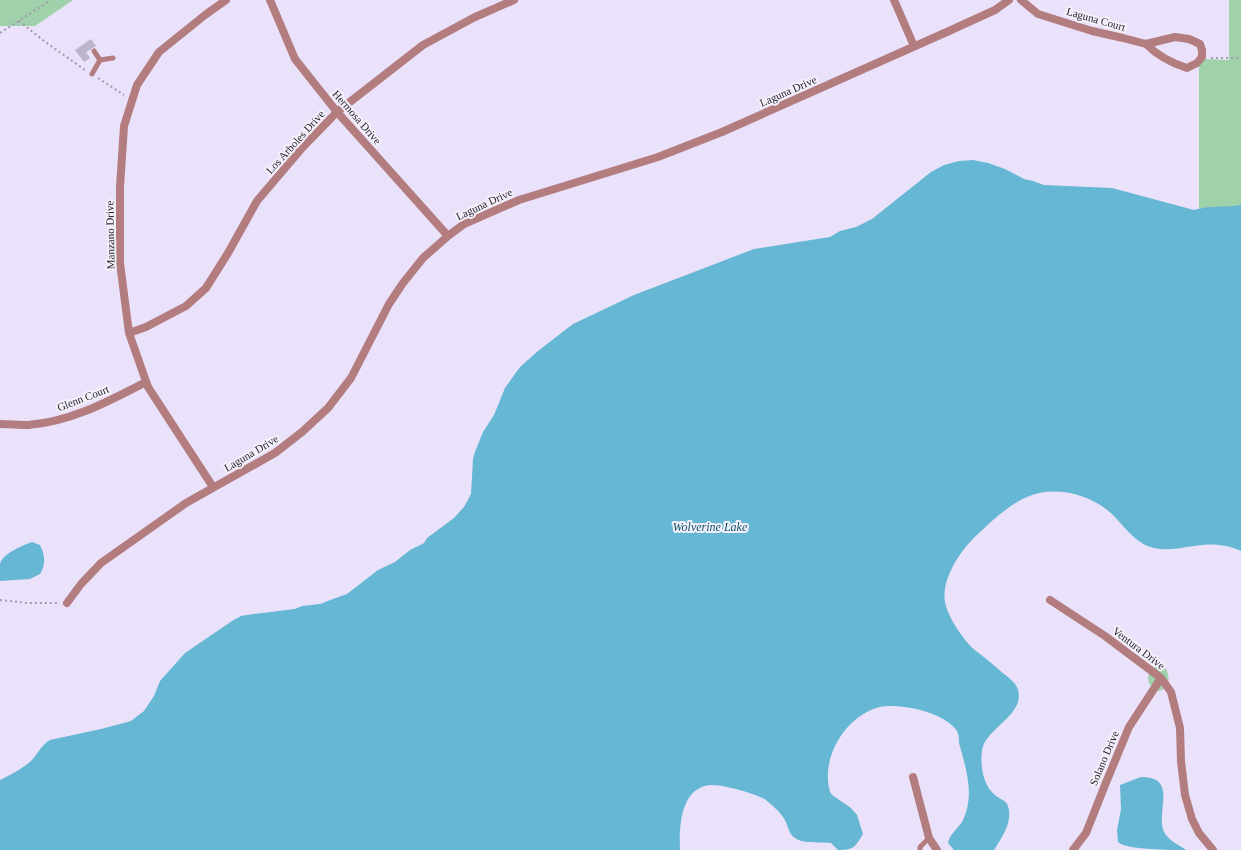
<svg xmlns="http://www.w3.org/2000/svg" width="1241" height="850" viewBox="0 0 1241 850" font-family="Georgia,serif">
	<style>
		.green { fill: #9fd1aa }
		.water { fill: #66b7d4 }
		.building { fill: #bdb4cc }
		.lines { fill: none; stroke-linecap: round; stroke-linejoin: round }
		.path { stroke: #a19aad; stroke-width: 2; stroke-dasharray: 2 3; stroke-linecap: butt }
		.service { stroke: #b37d7f; stroke-width: 5 }
		.minor { stroke: #b37d7f; stroke-width: 8 }
		.labels { text-anchor: middle; stroke-width: 4; stroke-linejoin: round; paint-order: stroke }
		.street-label { font-size: 11px; fill: #26222c; stroke: #f5f1fb }
		.water-label { font-size: 12px; font-style: italic; fill: #0c5267; stroke: #f5f1fb }
	</style>
	<rect width="100%" height="100%" fill="#eae1fa"/>
	<path class="green" d="M0 0H73L35 26H0Z
		M1229 0H1241V264L1227 208H1199V65L1204 59 1229 60Z
		M1157 665 1166 669C1170 678 1170 687 1159 691 1145 687 1145 672 1157 665Z"/>
	<path class="water" d="M973 160 988 163 1005 169 1024 179 1033 181 1044 185 1112 188 1194 210C1209 205 1225 208 1241 205V551C1227 544 1210 543 1194 546 1181 548 1167 551 1154 548 1136 544 1124 526 1112 514 1090 494 1055 485 1027 497 1008 505 992 521 978 534 961 549 941 579 945 602 948 618 964 641 976 651 983 656 990 662 997 668 1003 674 1016 681 1018 690 1025 716 985 728 982 751 980 765 983 786 995 795 999 799 1006 800 1008 806 1013 822 1002 837 994 850H954L948 843C950 833 959 828 963 820 975 795 966 768 959 743 959 739 959 735 957 731 944 712 901 703 880 707 846 715 820 758 830 792L832 795 851 808 857 815 863 834C855 847 854 850 838 850L831 843C821 842 803 844 795 838 788 834 788 823 783 817 779 811 772 805 766 800 758 795 741 790 731 788 725 786 717 785 710 785 680 788 679 828 680 850H0V780C10 775 22 769 31 761 38 754 41 745 50 740L101 729 131 721 144 711 154 696 160 681 185 653 232 621 241 616 253 614 295 609 302 606 320 604 333 599 347 594 378 570 395 562 410 550 424 543 427 538 454 518 464 507 471 494 473 459 475 452 483 432 494 415 505 388 520 367 538 351 573 324 634 295 754 249 830 237 840 231 856 227 872 219 931 172 944 165 959 161Z
		M32 542 40 545C45 555 46 565 40 574L30 579 0 581C0 575 0 569 0 564 2 554 23 545 32 542Z
		M1141 777C1179 777 1155 812 1164 832 1168 840 1179 845 1186 850 1171 850 1127 850 1118 842L1117 830 1121 809 1120 785Z"/>
	<path class="building" d="M91 39 96 46 86 52 90 58 84 62 75 50Z"/>
	<g class="lines">
		<path class="path" d="M19 21 44 41 85 70
			M0 33 51 0
			M1211 58H1241
			M98 78 124 95
			M0 600 28 603H59"/>
		<path class="service" d="M94 51 100 60
			M92 74 100 60 113 58
			M920 850V847L929 838"/>
		<path class="minor" d="M270 0 295 59 337 112 448 236
			M894 0 914 46
			M1021 0 1038 14 1092 31 1123 38 1146 44 1175 37 1189 39 1200 44 1202 50V57L1197 63 1187 68C1171 63 1158 56 1146 44
			M129 333 146 327 186 306 206 288 228 253 257 201 303 147 337 112 423 45 475 17 514 0
			M0 424C9 424 19 425 28 425 71 422 109 401 146 382
			M213 487 148 387 129 333 120 263V187L124 126 137 85 159 52 205 15 226 0
			M1050 600 1105 636 1161 678 1171 692 1180 728 1181 761 1185 795 1192 819 1199 833 1213 850
			M67 603 81 584 101 563 186 503 275 453 302 432 328 408 351 378 389 304 403 283 423 258 448 236 464 224 519 200 658 157 722 132 949 31 995 10 1009 0
			M913 777 929 838 937 850
			M1073 850 1086 833 1105 785 1129 727 1161 678"/>
	</g>
	<g class="labels">
		<g class="street-label">
			<text transform="translate(1096 19) rotate(16)" y="4">Laguna Court</text>
			<text transform="translate(788 91) rotate(-24)" y="4">Laguna Drive</text>
			<text transform="translate(357 117) rotate(49)" y="4">Hermosa Drive</text>
			<text transform="translate(295 142) rotate(-48)" y="4">Los Arboles Drive</text>
			<text transform="translate(484 204) rotate(-25)" y="4">Laguna Drive</text>
			<text transform="translate(110 235) rotate(-91)" y="4">Manzano Drive</text>
			<text transform="translate(83 398) rotate(-21)" y="4">Glenn Court</text>
			<text transform="translate(251 453) rotate(-31)" y="4">Laguna Drive</text>
			<text transform="translate(1139 648) rotate(37)" y="4">Ventura Drive</text>
			<text transform="translate(1104 758) rotate(-67)" y="4">Solano Drive</text>
		</g>
		<g class="water-label">
			<text x="710" y="531">Wolverine Lake</text>
		</g>
	</g>
</svg>
